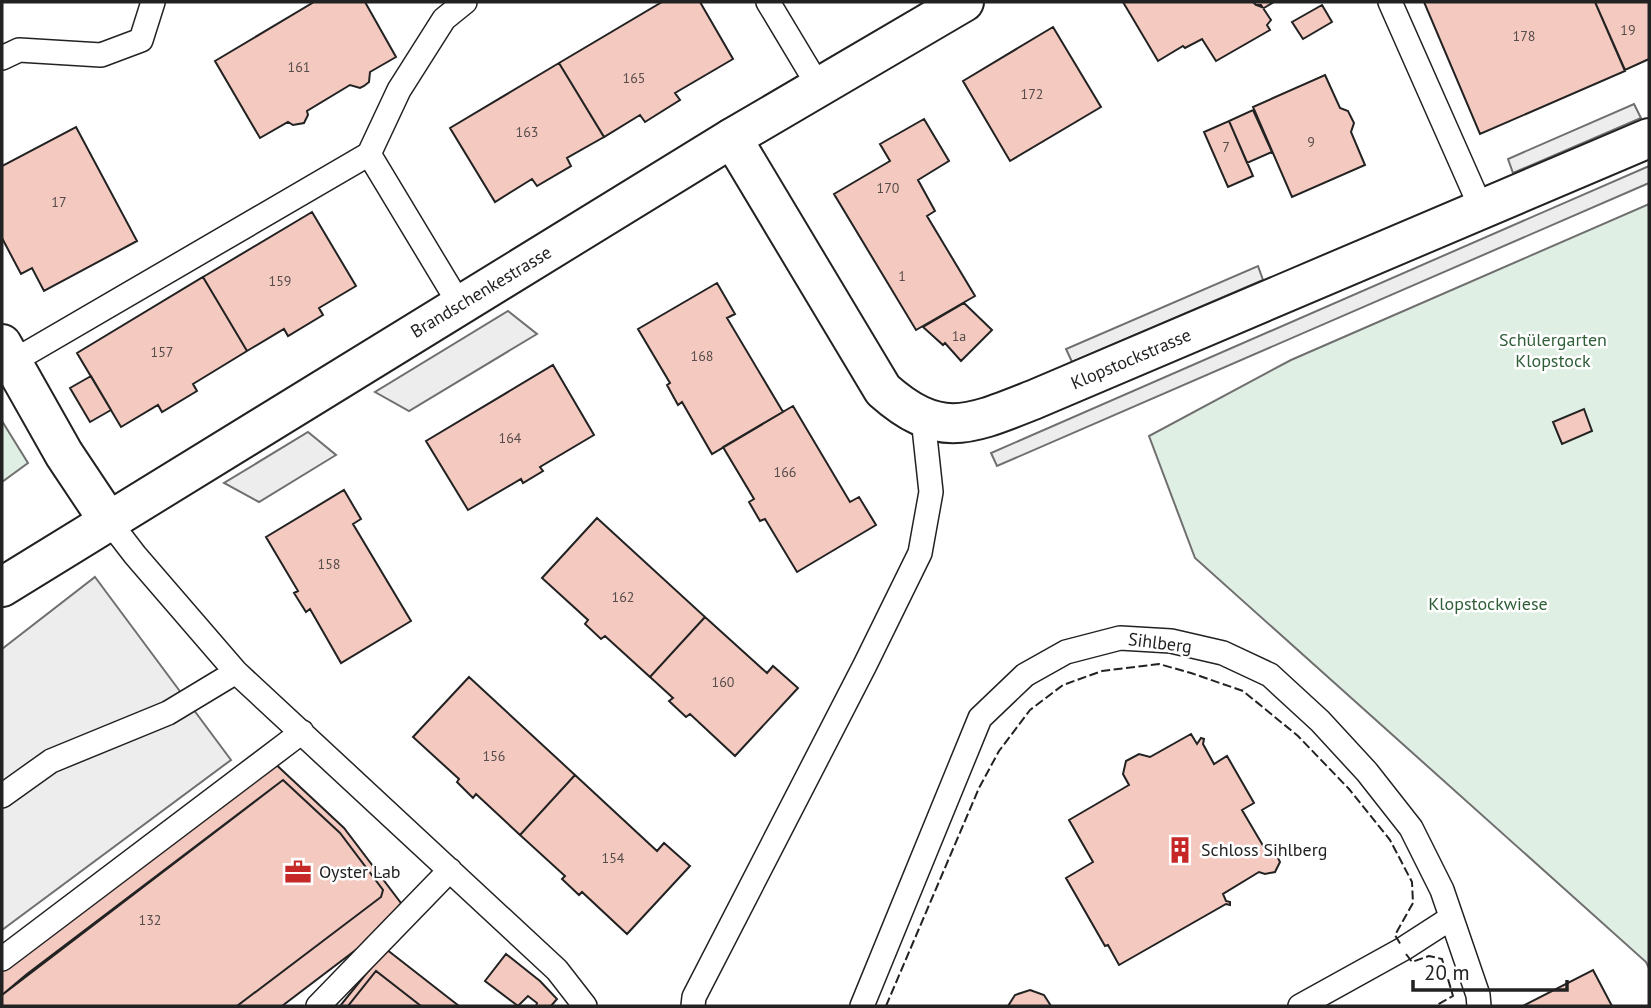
<svg xmlns="http://www.w3.org/2000/svg" width="1651" height="1008" viewBox="0 0 1651 1008" font-family="'PT Sans',sans-serif">
	<style>
		.green { fill: #e0efe3; stroke: #6f6f6f; stroke-width: 2 }
		.parking { fill: #ededed; stroke: #6f6f6f; stroke-width: 2 }
		.building { fill: #f3c9c0; stroke: #222; stroke-width: 2 }
		.lines { fill: none; stroke-linecap: round; stroke-linejoin: round }
		.service-casing { stroke: #222; stroke-width: 26 }
		.minor-casing { stroke: #222; stroke-width: 42 }
		.tertiary-casing { stroke: #222; stroke-width: 42 }
		.service { stroke: #fff; stroke-width: 23 }
		.minor { stroke: #fff; stroke-width: 38 }
		.tertiary { stroke: #fff; stroke-width: 38 }
		.fence { stroke: #222; stroke-width: 2; stroke-dasharray: 9 3.5; stroke-linecap: butt }
		.labels { text-anchor: middle; stroke-width: 5; stroke-linejoin: round; paint-order: stroke }
		.number-label { font-size: 14px; fill: #564c4a }
		.street-label { font-size: 18px; fill: #222; stroke: #fff }
		.park-label { font-size: 18px; fill: #2f5e38; stroke: #fff }
		.poi-label { font-size: 18px; fill: #222; stroke: #fff; text-anchor: start }
	</style>
	<rect width="100%" height="100%" fill="#fff"/>
	<path class="green" d="M1649 204V968L1646 962 1195 558 1149 436 1291 360Z
		M2 421 28 463 2 482Z"/>
	<path class="parking" d="M1634 104 1641 118 1513 173 1508 159Z
		M1649 166V183L997 466 991 453Z
		M1258 266 1263 280 1072 362 1066 349Z
		M508 311 537 334 409 411 375 392Z
		M308 432 336 455 259 502 224 483Z
		M95 577 231 760 2 930V649Z"/>
	<path class="building" d="M314 2H365L396 57 370 72 369 82 364 86 360 88 350 85 307 111 308 115 304 123 293 125 288 122 260 138 215 61Z
		M662 2H700L733 59 675 93 680 100 645 122 640 115 604 137 559 63Z
		M1123 2H1253L1256 5H1261L1271 20 1267 25 1270 30 1216 61 1202 39 1185 48 1183 46 1158 61Z
		M1253 2H1274L1264 8 1256 5Z
		M1424 2H1595L1625 71 1480 134Z
		M1595 2H1649V59L1625 70Z
		M1322 5 1332 22 1303 39 1292 22Z
		M1053 27 1101 107 1010 161 963 81Z
		M559 63 604 137 567 158 571 166 537 186 532 179 495 202 450 128Z
		M1325 75 1340 108 1348 111 1354 123 1351 132 1365 165 1292 197 1253 107Z
		M1253 110 1272 152 1247 163 1229 121Z
		M924 119 949 161 918 180 935 211 927 216 975 296 916 330 834 194 890 161 880 144Z
		M1229 121 1253 176 1228 187 1204 132Z
		M76 127 137 241 44 291 32 268 21 274 2 238V166Z
		M312 212 356 286 319 308 323 315 288 336 284 329 247 351 203 277Z
		M203 277 247 351 193 384 197 391 162 412 158 405 121 427 77 353Z
		M717 283 735 314 727 318 783 412 712 454 682 402 678 405 667 385 670 383 638 329Z
		M964 303 992 330 961 361 945 343 943 345 923 327Z
		M553 365 594 435 540 467 543 471 523 483 521 479 468 510 426 441Z
		M91 376 111 410 90 422 70 388Z
		M793 406 850 502 859 497 876 525 797 572 765 519 760 521 749 502 754 499 723 447Z
		M1584 409 1592 431 1562 444 1553 422Z
		M344 490 361 519 353 524 411 621 341 663 310 609 306 612 294 593 298 591 266 537Z
		M597 518 705 617 650 677 605 636 601 639 585 624 588 620 542 578Z
		M705 617 767 673 773 666 798 688 735 756 690 714 686 717 669 701 673 698 650 677Z
		M469 677 575 775 520 835 476 794 473 798 457 782 459 779 413 737Z
		M1191 734 1197 744 1201 738 1204 739 1203 744 1214 764 1227 756 1254 803 1242 810 1265 849 1270 848 1275 852 1280 862 1275 872 1265 874 1259 872 1223 894 1226 901 1230 902V905L1226 904 1119 965 1108 945 1105 946 1066 878 1093 862 1069 820 1129 785 1123 774 1126 761 1139 754 1150 757Z
		M269 758 344 828 407 911 282 1006H237L381 897 383 890 340 833 283 780 2 995V960Z
		M575 775 657 851 664 843 690 866 627 934 582 892 579 895 562 879 565 876 520 835Z
		M283 780 340 833 383 890 381 897 237 1006H2V995L27 974Z
		M386 949 459 1006H421L376 971 348 1006H340Z
		M506 954 540 981 557 999 551 1006H536L537 1003 528 996 518 1006 485 981Z
		M1593 970 1612 1006H1523Z
		M376 971 421 1006H348Z
		M1030 990 1044 995 1051 1006H1008L1015 995Z"/>
	<g class="lines">
		<defs>
			<path id="service" d="M768 2 819 87
				M1390 2 1482 210
				M2 58 19 50 101 55 141 40 153 2
				M369 154 460 305
				M12 362 369 154 399 90 444 19 465 2
				M108 520 135 555 236 672 557 970 585 1006
				M2 796 51 761 168 713 236 672
				M2 959 302 732
				M318 1006 450 870
				M693 1006 694 997 865 665 920 553 931 492 923 418
				M862 1006 980 718 1025 675 1066 652 1120 638 1171 641 1223 653 1270 675 1320 721 1367 772 1411 828 1442 890 1478 995 1479 1006
				M1300 1006 1403 949 1451 918"/>
			<path id="minor" d="M732 138 883 390C939 440 970 425 1033 400L1649 138
				M2 344 64 454 108 520"/>
			<path id="tertiary" d="M2 587 732 138 964 2"/>
		</defs>
		<use href="#service" class="service-casing"/>
		<use href="#minor" class="minor-casing"/>
		<use href="#tertiary" class="tertiary-casing"/>
		<use href="#service" class="service"/>
		<use href="#minor" class="minor"/>
		<use href="#tertiary" class="tertiary"/>
		<path class="fence" d="M1406 954 1412 962 1429 956 1442 959 1453 996 1435 1006
			M886 1006 979 788 999 751 1030 710 1063 685 1102 671 1159 664 1191 673 1243 691 1298 736 1349 789 1390 840 1412 882 1413 903 1395 935 1401 945"/>
	</g>
	<defs>
		<symbol id="building-bare" viewBox="-9 -9 18 18"><path d="M-4-6H4V6H1V3H-1V6H-4ZM-2.5-4.3h1.7v1.8h-1.7ZM.8-4.3h1.7v1.8H.8ZM-2.5-1h1.7V.8h-1.7ZM.8-1h1.7V.8H.8Z" fill="#c62828" stroke="#fff" stroke-width="2.5" paint-order="stroke"/></symbol>
		<symbol id="office-bare" viewBox="-9 -9 18 18"><path d="M-6-3h4V-5.5h4V-3h4V5H-6ZM-1-4.5V-3h2v-1.5ZM-6 0V1H6V0Z" fill="#c62828" stroke="#fff" stroke-width="2.5" paint-order="stroke"/></symbol>
	</defs>
	<g fill-rule="evenodd">
		<use href="#building-bare" x="1161" y="831" width="38" height="38"/>
		<use href="#office-bare" x="279" y="853" width="38" height="38"/>
	</g>
	<g class="labels">
		<g class="number-label">
			<text x="1628" y="35">19</text>
			<text x="1524" y="41">178</text>
			<text x="299" y="72">161</text>
			<text x="634" y="83">165</text>
			<text x="1032" y="99">172</text>
			<text x="527" y="137">163</text>
			<text x="1311" y="147">9</text>
			<text x="1226" y="152">7</text>
			<text x="888" y="193">170</text>
			<text x="59" y="207">17</text>
			<text x="902" y="281">1</text>
			<text x="280" y="286">159</text>
			<text x="959" y="341">1a</text>
			<text x="162" y="357">157</text>
			<text x="702" y="361">168</text>
			<text x="510" y="443">164</text>
			<text x="785" y="477">166</text>
			<text x="329" y="569">158</text>
			<text x="623" y="602">162</text>
			<text x="723" y="687">160</text>
			<text x="494" y="761">156</text>
			<text x="613" y="863">154</text>
			<text x="150" y="925">132</text>
		</g>
		<g class="street-label">
			<text transform="translate(481 292) rotate(-31)" y="6">Brandschenkestrasse</text>
			<text transform="translate(1131 359) rotate(-23)" y="6">Klopstockstrasse</text>
			<text transform="translate(1160 643) rotate(7)" y="6">Sihlberg</text>
		</g>
		<g class="park-label">
			<text x="1553" y="346">Schülergarten<tspan x="1553" dy="21">Klopstock</tspan></text>
			<text x="1488" y="610">Klopstockwiese</text>
		</g>
		<g class="poi-label">
			<text x="1201" y="856">Schloss Sihlberg</text>
			<text x="319" y="878">Oyster Lab</text>
		</g>
	</g>
	<rect width="1651" height="1008" fill="none" stroke="#222222" stroke-width="7"/>
	<path d="M1413 980v10h154v-10" fill="none" stroke="#222222" stroke-width="3.5"/>
	<text x="1424" y="980" font-size="21" fill="#222222" stroke="#ffffff" stroke-width="5" paint-order="stroke">20 m</text>
</svg>
